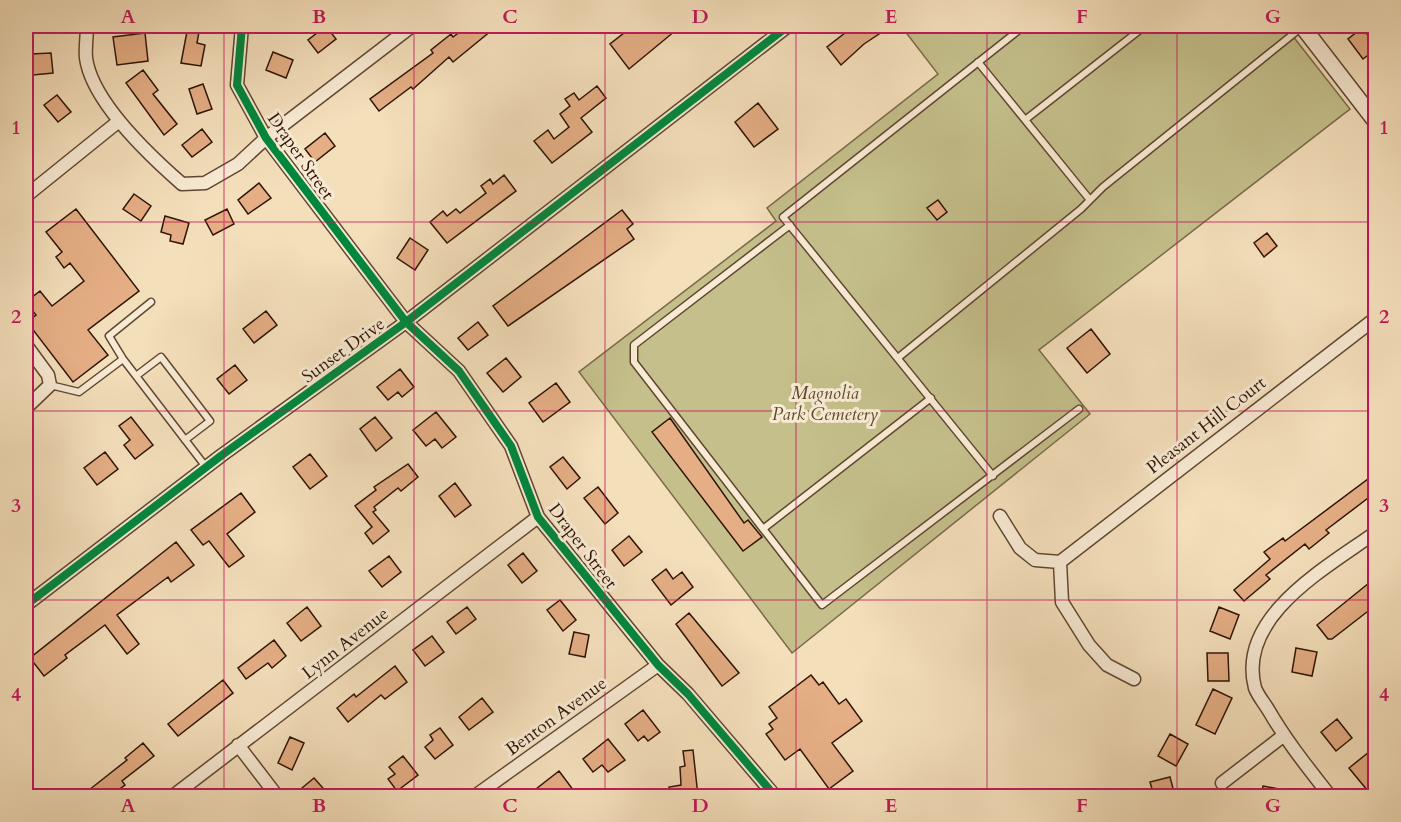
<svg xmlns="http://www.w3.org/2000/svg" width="1401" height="822" viewBox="0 0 1401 822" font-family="Cardo,serif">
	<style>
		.green { fill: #c4bf8b; stroke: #7a6a48; stroke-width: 1.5 }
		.building { fill: #e5ae85; stroke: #2f1405; stroke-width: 1.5 }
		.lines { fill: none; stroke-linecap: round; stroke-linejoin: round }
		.service-casing { stroke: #604732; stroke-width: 9 }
		.minor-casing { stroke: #604732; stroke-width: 15 }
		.tertiary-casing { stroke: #604732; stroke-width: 18 }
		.service { stroke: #f8ead3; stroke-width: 6 }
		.minor { stroke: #f8ead3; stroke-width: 12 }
		.tertiary { stroke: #f8ead3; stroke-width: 15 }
		.cycleway-casing { stroke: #f8ead3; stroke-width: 11 }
		.cycleway { stroke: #00873e; stroke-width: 8 }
		.grid { fill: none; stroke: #c2185b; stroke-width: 1.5; stroke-opacity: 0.55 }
		.labels { text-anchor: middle; stroke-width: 6; stroke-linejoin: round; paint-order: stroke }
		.street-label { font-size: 18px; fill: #2f1405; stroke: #f8ead3 }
		.park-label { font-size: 18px; font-style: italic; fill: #5c472d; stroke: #f8ead3 }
		.neatline { fill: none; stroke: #c2185b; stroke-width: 2 }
		.grid-label { font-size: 20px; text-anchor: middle; font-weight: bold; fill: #c2185b }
	</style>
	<rect width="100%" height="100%" fill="#f4dfbb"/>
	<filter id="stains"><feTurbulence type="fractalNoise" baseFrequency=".00333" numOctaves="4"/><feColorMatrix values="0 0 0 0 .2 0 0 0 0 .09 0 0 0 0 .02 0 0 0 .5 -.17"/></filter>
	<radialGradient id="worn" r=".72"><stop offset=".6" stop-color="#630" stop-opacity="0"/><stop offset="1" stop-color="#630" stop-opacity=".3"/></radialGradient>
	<path class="green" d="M901 26H1285L1350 109 1039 350 1090 414 792 653 579 372 776 221 767 208 938 74Z"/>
	<path class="building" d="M188 26H200L197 43 205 45 201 66 181 63Z
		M326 26 336 39 318 53 308 40Z
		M468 26H497L453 62 449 57 413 89 411 87 379 111 370 99 433 53 431 50 451 34 453 37Z
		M633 26H671L675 31 629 69 610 44Z
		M854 26H891L864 44 841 65 827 47Z
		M1362 28 1376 45V49L1363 59 1348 39Z
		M145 33 148 61 117 65 113 37Z
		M273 52 293 60 286 78 266 70Z
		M51 53 53 73 33 75 31 54Z
		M143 70 158 90 153 94 177 124 164 135 126 83Z
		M203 84 212 109 197 114 189 89Z
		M597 86 606 98 581 118 592 132 552 163 534 141 548 130 554 139 569 127 560 114 570 106 565 99 574 93 579 100Z
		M57 95 71 112 58 122 44 105Z
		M758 103 778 129 754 147 735 122Z
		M202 129 212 142 192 157 182 145Z
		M325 133 335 146 315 162 305 149Z
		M504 175 516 191 447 243 430 222 443 211 447 216 456 209 460 213 486 193 481 186 490 179 493 184Z
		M259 183 271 198 248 214 238 200Z
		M134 194 151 206 141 221 123 209Z
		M938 200 947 212 937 220 927 208Z
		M76 209 139 291 88 330 108 355 73 382 27 322 36 315 26 302 40 291 52 306 84 281 70 263 64 268 56 257 62 252 46 232Z
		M227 209 234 224 213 235 205 220Z
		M622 210 633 224 627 229 634 239 508 326 493 306Z
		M165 216 189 223 183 244 170 241 171 235 161 232Z
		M1267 233 1277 246 1264 257 1254 243Z
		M410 238 428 250 415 270 397 258Z
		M266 311 277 325 254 343 243 329Z
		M478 322 488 335 468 350 458 338Z
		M1091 329 1110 354 1087 373 1067 348Z
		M506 358 521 377 503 392 487 373Z
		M235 365 247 380 229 394 217 379Z
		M400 369 414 387 402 397 398 392 388 400 377 387Z
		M556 383 570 402 543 422 529 403Z
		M436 412 456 437 442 448 435 439 426 446 413 430Z
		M131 417 153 445 135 459 124 445 130 440 119 426Z
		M375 417 392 438 376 451 360 429Z
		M670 418 744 523 748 520 762 537 743 551 652 432Z
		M105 452 118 469 97 485 84 468Z
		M310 454 327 476 310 489 293 467Z
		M563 457 580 478 567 489 550 467Z
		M408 464 418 477 401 491 398 488 374 507 376 510 373 512 389 531 373 544 365 533 372 527 355 506 376 490 374 487Z
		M1376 473V492L1326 530 1329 533 1309 549 1305 544 1266 575 1270 579 1244 601 1234 590 1270 559 1264 552 1283 538 1285 541Z
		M455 483 471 505 455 517 439 496Z
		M598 487 618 513 605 524 584 498Z
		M241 493 255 512 227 534 244 556 229 567 209 541 203 545 191 530Z
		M629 536 642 552 624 566 612 550Z
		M176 542 194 565 171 582 168 577 117 615 139 644 127 654 105 625 65 655 67 658 44 676 30 658Z
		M523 553 537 571 522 583 508 565Z
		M389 556 401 572 382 587 369 571Z
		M666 569 673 579 682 572 693 587 671 605 652 580Z
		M1369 583 1376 592V605L1332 639H1328L1317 625Z
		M560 600 576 620 563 631 547 610Z
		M307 607 321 626 301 641 287 623Z
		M467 607 476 619 456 634 447 622Z
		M1219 607 1239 615 1230 639 1210 631Z
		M689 613 739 673 722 686 676 624Z
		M574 632 589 635 585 657 569 654Z
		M432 636 444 652 425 666 413 650Z
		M274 640 286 656 272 668 268 663 246 679 238 668Z
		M1296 648 1317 652 1312 676 1292 672Z
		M1207 653H1228L1229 681H1208Z
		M395 666 407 682 385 699 381 695 348 722 337 708 354 694 356 697Z
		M811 675 819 685 823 682 839 704 846 699 862 721 832 743 853 771 829 789 800 749 785 760 766 734 773 729 769 724 777 718 769 707Z
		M223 680 233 693 178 736 168 724Z
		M1213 689 1232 698 1215 734 1196 725Z
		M482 698 493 712 469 730 459 717Z
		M643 710 660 732 648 741 644 736 638 741 625 724Z
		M1337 719 1352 738 1336 751 1321 732Z
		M440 728 453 745 435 759 425 747 433 740 430 735Z
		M1170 734 1188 744 1176 766 1158 756Z
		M290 737 304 743 292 770 278 763Z
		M608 739 625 760 608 772 602 765 593 772 583 759Z
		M143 743 154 756 122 781 125 785 110 796H94L89 790 127 760 125 758Z
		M693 750 698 796H670L669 787 681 785 680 767 685 766 683 751Z
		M1369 752 1376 760V796H1372L1349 768Z
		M403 756 418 775 397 791 388 779 395 774 389 767Z
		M559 771 574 791 567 796H527Z
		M1170 777 1175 796H1154L1150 782Z
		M314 778 330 796H309L302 788Z
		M1263 786 1290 791V796H1261Z"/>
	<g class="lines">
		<defs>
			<path id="service" d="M978 62 1090 200
				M1025 120 1145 26
				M790 225 634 345V362L822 605 1079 409
				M899 357 1081 209 1103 187 1302 27
				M123 359 109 336 151 302
				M136 376 161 357 210 421 185 440
				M50 385 79 392 123 359 206 467
				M993 476 783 217 1024 26
				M763 529 931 398"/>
			<path id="minor" d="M87 26C87 36 85 48 86 58 92 102 150 156 182 184L205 183 238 164 266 138 412 26
				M242 26 237 85 266 138 406 322 459 371 511 446 538 517 658 665 688 694 775 796
				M26 196 119 121
				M26 345 48 375 50 385 26 408
				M1000 516 1020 548 1035 560 1060 562
				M26 605 222 455 406 322 788 26
				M1134 679 1107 665 1089 645 1062 602 1060 562 1376 318
				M238 745 277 796
				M1222 783 1283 736
				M173 796 538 517
				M475 796 658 665
				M1330 796C1309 769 1287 742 1269 711 1265 704 1258 696 1255 688 1236 616 1328 567 1376 532"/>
			<path id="tertiary" d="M1302 26 1376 122"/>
		</defs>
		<use href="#service" class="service-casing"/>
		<use href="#minor" class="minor-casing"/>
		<use href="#tertiary" class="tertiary-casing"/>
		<use href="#service" class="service"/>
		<use href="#minor" class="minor"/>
		<use href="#tertiary" class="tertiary"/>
		<defs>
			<path id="cycleway" d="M242 26 237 85 266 138 406 322 459 371 511 446 538 517 658 665 688 694 775 796
				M26 605 222 455 406 322 788 26"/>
		</defs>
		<use href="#cycleway" class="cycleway-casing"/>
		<use href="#cycleway" class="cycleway"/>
	</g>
	<path class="grid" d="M224 26V796M414 26V796M605 26V796M796 26V796M987 26V796M1177 26V796M26 222H1376M26 411H1376M26 600H1376"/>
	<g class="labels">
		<g class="street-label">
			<text transform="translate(301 156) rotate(55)" y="6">Draper Street</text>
			<text transform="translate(343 350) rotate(-36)" y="6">Sunset Drive</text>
			<text transform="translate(1206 425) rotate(-38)" y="6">Pleasant Hill Court</text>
			<text transform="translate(583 546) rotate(53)" y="6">Draper Street</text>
			<text transform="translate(345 643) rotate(-38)" y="6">Lynn Avenue</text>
			<text transform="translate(556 716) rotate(-36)" y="6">Benton Avenue</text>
		</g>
		<g class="park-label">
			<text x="825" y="399">Magnolia<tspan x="825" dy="21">Park Cemetery</tspan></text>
		</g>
	</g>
	<rect width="1401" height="822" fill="none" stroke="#f4dfbb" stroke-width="66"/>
	<rect x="33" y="33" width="1335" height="756" class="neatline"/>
	<g class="grid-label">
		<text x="128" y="23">A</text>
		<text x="319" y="23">B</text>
		<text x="510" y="23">C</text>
		<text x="700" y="23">D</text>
		<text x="891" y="23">E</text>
		<text x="1082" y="23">F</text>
		<text x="1273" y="23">G</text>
		<text x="16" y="134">1</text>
		<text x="1384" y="134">1</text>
		<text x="16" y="323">2</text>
		<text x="1384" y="323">2</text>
		<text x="16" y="512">3</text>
		<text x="1384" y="512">3</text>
		<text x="16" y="701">4</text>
		<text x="1384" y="701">4</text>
		<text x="128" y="812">A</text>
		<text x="319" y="812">B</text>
		<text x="510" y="812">C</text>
		<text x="700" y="812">D</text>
		<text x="891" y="812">E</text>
		<text x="1082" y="812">F</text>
		<text x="1273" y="812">G</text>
	</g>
	<rect width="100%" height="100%" filter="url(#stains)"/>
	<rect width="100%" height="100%" fill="url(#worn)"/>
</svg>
